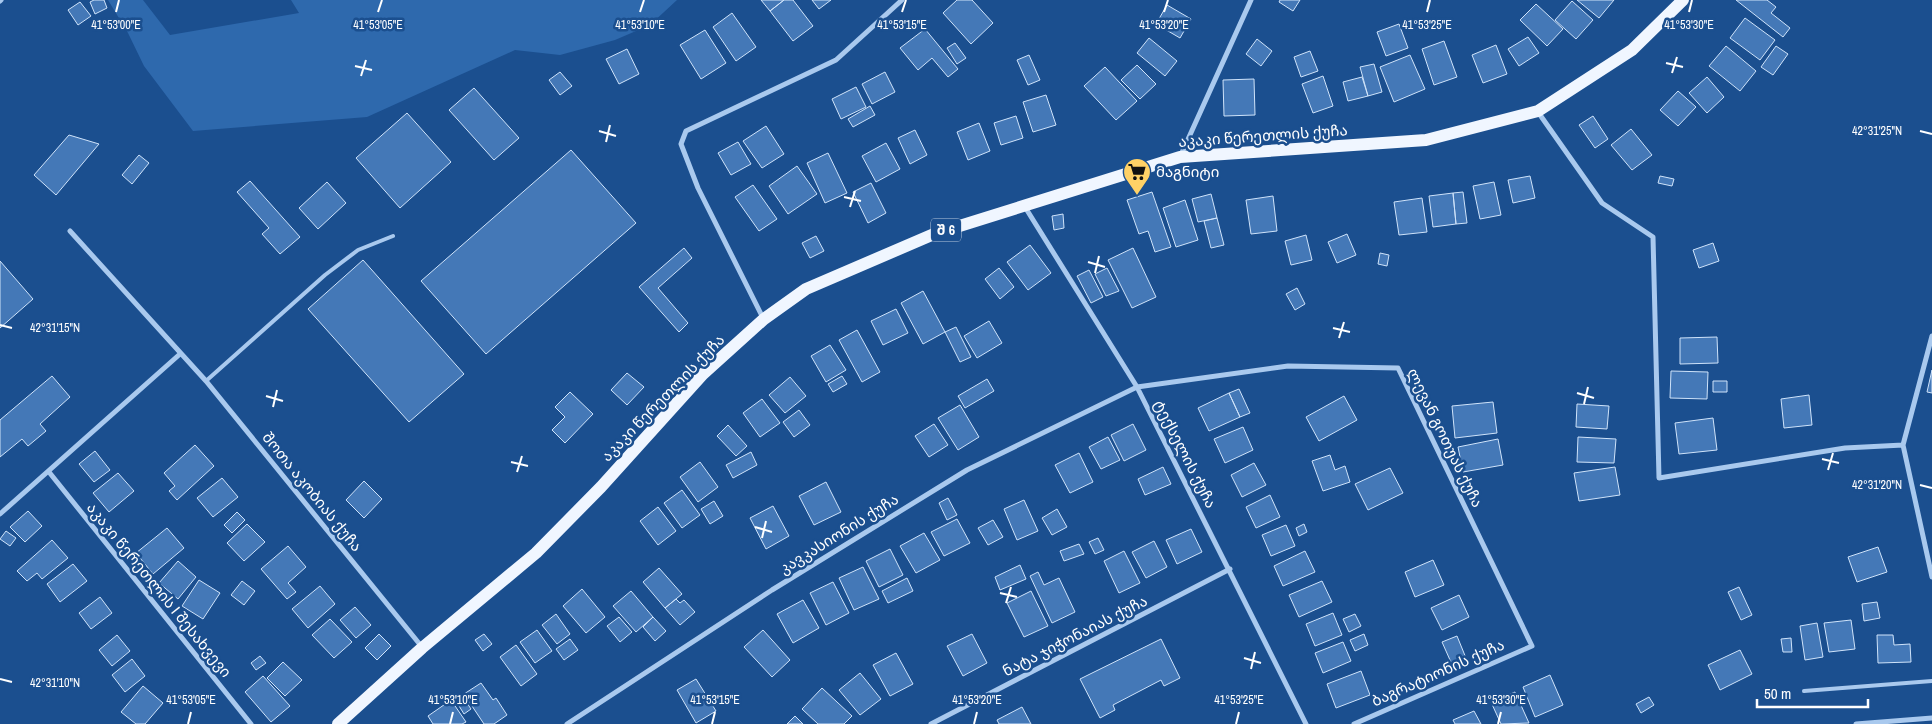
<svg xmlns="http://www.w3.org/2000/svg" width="1932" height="724" viewBox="0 0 1932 724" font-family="'Archivo Narrow','Noto Sans Georgian',sans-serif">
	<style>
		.green { fill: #2e69ad }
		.building { fill: #4478b7; stroke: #cfe3fa }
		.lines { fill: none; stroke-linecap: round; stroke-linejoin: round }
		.service { stroke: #a9c9ee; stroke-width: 4 }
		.minor { stroke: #a9c9ee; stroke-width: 5 }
		.primary { stroke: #f0f6ff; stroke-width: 12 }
		.ticks { fill: none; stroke: #fff; stroke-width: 2 }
		.labels { text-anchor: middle; stroke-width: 5; stroke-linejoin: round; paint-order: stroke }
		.shield { fill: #1b4f8f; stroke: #bbcadd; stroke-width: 1 }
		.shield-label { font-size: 14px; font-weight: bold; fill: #fff }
		.street-label { font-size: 15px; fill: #fff; stroke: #1b4f8f }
		.poi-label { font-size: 15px; fill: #fff; stroke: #1b4f8f; text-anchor: start }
		.ticks-label { font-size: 12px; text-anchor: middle; fill: #fff; stroke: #1b4f8f; stroke-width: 5; stroke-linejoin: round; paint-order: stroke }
	</style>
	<rect width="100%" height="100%" fill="#1b4f8f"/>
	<path class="green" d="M108 0H143L170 35 299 13 291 0H677L650 25 615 40 560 55 515 50 367 117 193 131 144 66 128 33Z"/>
	<path class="building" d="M94 0H104L107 8 95 14 90 2Z
		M761 0H784L770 11Z
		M784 0H793L813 26 793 41 770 11Z
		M812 0H831L819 9Z
		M957 0H972L993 23 971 44 943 13Z
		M1280 0H1300L1293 11 1279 2Z
		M1577 0H1614L1599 18Z
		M1736 0H1767L1776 7 1771 13 1790 28 1783 37Z
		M1572 1 1593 20 1576 39 1555 20Z
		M80 2 91 16 78 25 68 10Z
		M1536 4 1563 29 1547 46 1520 20Z
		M1167 5 1191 19 1180 38 1156 24Z
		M732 13 756 47 736 61 713 27Z
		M1745 18 1775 40 1760 60 1730 38Z
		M1399 24 1408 48 1386 56 1377 32Z
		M925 29 958 69 948 77 932 58 918 70 900 48Z
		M705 30 726 63 701 79 680 45Z
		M1528 37 1539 53 1519 66 1508 49Z
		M1149 38 1177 61 1165 76 1137 53Z
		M1257 39 1272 51 1261 66 1246 54Z
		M1444 41 1457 77 1434 85 1422 49Z
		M955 43 966 58 957 64 947 48Z
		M1496 45 1507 74 1483 83 1472 55Z
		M1726 46 1756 71 1740 91 1709 66Z
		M1776 46 1788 54 1773 75 1761 67Z
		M627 49 639 74 619 84 606 59Z
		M1310 51 1318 71 1301 77 1294 57Z
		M1029 55 1040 80 1028 85 1017 60Z
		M1410 55 1425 89 1394 102 1380 67Z
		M1374 64 1382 92 1368 96 1360 67Z
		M1137 65 1156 84 1140 99 1121 80Z
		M1105 67 1137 101 1116 120 1084 86Z
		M560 72 572 86 560 95 549 80Z
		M885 72 895 92 872 104 862 84Z
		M1323 76 1333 106 1313 113 1302 84Z
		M1362 77 1368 96 1348 101 1343 82Z
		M1707 77 1724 97 1707 113 1689 93Z
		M1254 79 1255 115 1224 116 1223 80Z
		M856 87 866 107 841 119 832 99Z
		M474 88 519 138 494 160 449 110Z
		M1678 91 1696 107 1678 126 1660 110Z
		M1046 95 1056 125 1033 132 1023 102Z
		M870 106 875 115 853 127 848 119Z
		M407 113 451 162 400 208 356 158Z
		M1016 116 1023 138 1001 145 994 123Z
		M1593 116 1608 139 1595 148 1579 125Z
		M979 123 990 151 968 160 957 132Z
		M766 126 784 154 762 168 743 141Z
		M1631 129 1652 155 1632 170 1611 145Z
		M915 130 927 155 910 164 898 138Z
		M69 135 99 144 56 195 34 175Z
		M738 142 751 164 731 175 718 153Z
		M886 143 900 169 876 182 862 156Z
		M571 150 636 223 486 354 421 281Z
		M828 153 847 193 825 203 807 163Z
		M139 155 149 163 132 184 122 175Z
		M797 166 817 194 788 214 769 186Z
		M1530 176 1535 198 1513 203 1508 180Z
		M1660 176 1674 179 1672 186 1658 183Z
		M250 181 300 237 280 254 262 234 269 228 237 192Z
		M327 182 346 203 318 229 299 208Z
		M1494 182 1501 215 1480 219 1473 186Z
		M871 183 886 213 868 223 853 192Z
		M753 185 777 219 759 231 735 197Z
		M1152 192 1171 247 1155 252 1148 231 1139 234 1127 200Z
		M1463 192 1467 223 1456 224 1453 193Z
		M1453 193 1456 224 1433 227 1429 196Z
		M1211 194 1217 218 1198 222 1192 199Z
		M1273 196 1277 231 1251 234 1246 200Z
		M1422 198 1427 232 1399 235 1394 202Z
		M1185 200 1198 240 1176 247 1163 208Z
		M1063 214 1064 228 1054 230 1052 216Z
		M1217 218 1224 245 1211 248 1204 221Z
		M1347 234 1356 255 1337 263 1328 242Z
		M1306 235 1312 260 1291 265 1285 241Z
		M816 236 824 251 810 258 802 243Z
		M1713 243 1719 261 1699 268 1693 250Z
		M1030 245 1051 273 1028 290 1007 262Z
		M684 248 692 258 658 288 688 323 679 332 639 287Z
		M1133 248 1156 297 1132 308 1108 260Z
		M1380 253 1389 255 1387 266 1378 264Z
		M363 260 464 374 409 422 308 309Z
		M0 261 33 299 0 328Z
		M999 268 1014 287 1000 299 985 279Z
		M1107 268 1119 291 1106 296 1095 274Z
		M1089 270 1103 297 1091 303 1077 276Z
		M1297 288 1305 304 1295 310 1286 294Z
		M923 291 945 332 923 344 901 303Z
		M896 309 908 333 883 345 871 321Z
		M989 321 1002 343 977 358 964 336Z
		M956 327 971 357 960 362 945 332Z
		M857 330 880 372 862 382 839 340Z
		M1717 337 1718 363 1680 364V338Z
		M830 345 846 370 826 382 811 356Z
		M1932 370V393L1927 392Z
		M1671 371 1708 372 1707 399 1670 398Z
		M627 373 644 387 627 405 611 390Z
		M52 376 70 397 40 424 46 431 28 446 22 439 0 457V420Z
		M842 376 847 384 833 392 828 384Z
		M790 377 806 396 785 413 769 395Z
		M987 379 994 391 965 408 958 396Z
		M1713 381H1727V392H1713Z
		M1239 389 1250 413 1240 417 1229 393Z
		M570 392 593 414 565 443 552 430 565 417 555 407Z
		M1229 393 1240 417 1209 431 1198 408Z
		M1809 395 1812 425 1784 428 1781 399Z
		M1344 396 1357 420 1319 441 1306 417Z
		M762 399 780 423 760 437 743 413Z
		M1493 402 1497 433 1455 438 1452 406Z
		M1577 404 1609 406 1607 429 1576 427Z
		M960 405 979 437 958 450 938 418Z
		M799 410 810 425 794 437 783 422Z
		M1713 418 1717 450 1679 454 1675 423Z
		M934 424 948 445 929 457 915 436Z
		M1133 424 1146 450 1124 461 1111 435Z
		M728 425 747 446 736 456 717 436Z
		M1243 427 1253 450 1225 463 1214 439Z
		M1108 437 1120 460 1101 469 1089 447Z
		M1578 437 1616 439 1614 463 1577 462Z
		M1498 439 1503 465 1463 472 1458 447Z
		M195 445 214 466 177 500 169 491 175 486 164 473Z
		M95 451 110 470 94 482 79 464Z
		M751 452 757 465 733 478 726 465Z
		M1079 453 1093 482 1070 493 1055 465Z
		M1330 455 1335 470 1345 466 1350 482 1323 491 1312 461Z
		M700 462 718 487 698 502 680 477Z
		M1254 463 1266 485 1242 497 1231 475Z
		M1163 467 1171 484 1145 495 1138 479Z
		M1615 467 1620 495 1579 501 1574 473Z
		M1390 468 1403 493 1368 510 1355 484Z
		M118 473 134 491 109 512 93 493Z
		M222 478 238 497 213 517 197 498Z
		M364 481 382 499 364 518 346 500Z
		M826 482 841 512 814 525 799 496Z
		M682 490 700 515 682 528 664 503Z
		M1270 495 1280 517 1256 528 1246 507Z
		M948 498 957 515 947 520 939 503Z
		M1024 500 1038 531 1017 540 1004 509Z
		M714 501 723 516 710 524 701 509Z
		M773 506 789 536 766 549 750 518Z
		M658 507 676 531 658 545 640 521Z
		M1057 509 1067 527 1052 535 1042 518Z
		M28 511 42 526 25 542 10 527Z
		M237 512 245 520 232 533 224 525Z
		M957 519 970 543 944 556 931 532Z
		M993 520 1003 537 988 545 978 528Z
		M247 524 265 542 244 561 227 543Z
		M1304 524 1307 532 1299 536 1296 528Z
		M1286 525 1295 546 1271 556 1262 535Z
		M167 528 184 548 153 574 136 553Z
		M1191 529 1202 552 1177 564 1166 540Z
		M6 531 16 538 10 546 0 539Z
		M924 533 940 560 916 573 900 546Z
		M1098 538 1104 550 1095 554 1089 542Z
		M52 540 68 558 42 579 37 573 27 581 17 571Z
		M1154 541 1167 567 1146 578 1132 552Z
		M1079 544 1084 554 1064 561 1060 551Z
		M288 546 306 567 288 583 296 592 287 599 261 569Z
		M1878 547 1887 572 1857 582 1848 557Z
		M890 549 903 575 879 587 866 561Z
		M1124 551 1140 583 1119 593 1104 561Z
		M1305 551 1315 572 1283 586 1274 566Z
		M1433 560 1444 585 1415 597 1405 572Z
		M178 561 196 577 178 599 159 583Z
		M73 564 87 581 60 602 47 584Z
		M1020 565 1026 579 1000 590 995 577Z
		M863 567 879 599 854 610 839 578Z
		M659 568 682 594 665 608 643 582Z
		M1038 572 1044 585 1059 578 1075 612 1052 623 1030 576Z
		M907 578 913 591 888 603 882 591Z
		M199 580 220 593 203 619 182 606Z
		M242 581 255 591 244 605 231 595Z
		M1322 581 1332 602 1299 617 1289 595Z
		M833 582 849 613 826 625 810 593Z
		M320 586 335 604 308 628 292 609Z
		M1739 587 1752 615 1741 620 1728 592Z
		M582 589 605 617 586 633 563 606Z
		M631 591 653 617 636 632 613 606Z
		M1031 591 1048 626 1024 637 1007 603Z
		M1459 595 1469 617 1442 630 1431 608Z
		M100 597 112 613 91 629 79 613Z
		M676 599 680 603 684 600 695 612 680 625 665 608Z
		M803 600 819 628 793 643 777 614Z
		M1877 602 1880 618 1864 621 1862 604Z
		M355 607 371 625 356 638 340 620Z
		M1333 613 1342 635 1315 646 1306 624Z
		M556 614 570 634 557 644 542 625Z
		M1355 614 1361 626 1349 632 1343 619Z
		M619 617 632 632 620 642 607 626Z
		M653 617 666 631 655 641 643 627Z
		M330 619 352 642 334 658 312 635Z
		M1851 620 1855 649 1829 652 1824 623Z
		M1817 623 1823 657 1805 660 1800 626Z
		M537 630 552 651 535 663 520 642Z
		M763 630 790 660 772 677 744 647Z
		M379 634 391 646 377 660 365 648Z
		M484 634 492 644 483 651 475 640Z
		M972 634 987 663 963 676 947 646Z
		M1364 634 1368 645 1355 651 1350 640Z
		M117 635 130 651 112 666 99 650Z
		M1877 635H1893L1894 645 1910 644 1911 662 1878 663Z
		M1457 636 1468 663 1454 669 1442 642Z
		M1791 638 1792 652H1783L1781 639Z
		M570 639 578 650 564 660 556 649Z
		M1161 639 1180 678 1164 686 1161 680 1113 705 1115 710 1100 718 1080 679Z
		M1343 642 1351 661 1323 673 1315 653Z
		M516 645 537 674 521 686 500 657Z
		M1740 650 1752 674 1720 690 1708 665Z
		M896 653 913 684 890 696 873 665Z
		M260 656 266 663 256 670 251 663Z
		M132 659 145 676 125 692 112 675Z
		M283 662 302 680 285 696 267 678Z
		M1361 671 1370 695 1336 708 1327 684Z
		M860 673 881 699 860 715 839 690Z
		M1550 675 1563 705 1535 717 1523 687Z
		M263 676 290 706 271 722 245 692Z
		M696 679 716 711 696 723 677 690Z
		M481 683 493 700 496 698 507 715 494 724H484L464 694Z
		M143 686 163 703 145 724H136L121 712Z
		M822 688 852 716 844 724H818L802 709Z
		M1515 692 1529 723 1501 724 1491 702Z
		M463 697 471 709 464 714 456 701Z
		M1649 697 1654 705 1641 713 1636 704Z
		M451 700 466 722 462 724H433L428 716Z
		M1022 707 1031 724H999L997 720Z
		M1474 711 1481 724H1455L1453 720Z
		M795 716 803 724H787Z"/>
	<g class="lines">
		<path class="service" d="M206 381 325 275 358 250 393 236
			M1804 691 1932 681"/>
		<path class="minor" d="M0 1 1 0
			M1538 112 1602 203 1653 237 1659 478 1845 448 1903 445
			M1180 157 1251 0
			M1025 207 1137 387 1306 724
			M70 231 206 381 422 647
			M763 318 698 188 681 144 686 131 836 60 902 0
			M1932 336 1903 445 1932 577
			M49 472 251 724
			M0 514 180 354
			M567 724 772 590 967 470 1137 387 1288 366 1398 368 1532 646 1354 724
			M931 724 1230 569
			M1856 724 1932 718"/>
		<path class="primary" d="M338 724 422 648 536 553 601 487 703 374 764 319 806 289 934 234 1180 157 1426 140 1538 111 1632 50 1683 0"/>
	</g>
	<path class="ticks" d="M116 12 119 0M378 12 382 0M640 12 644 0M902 12 906 0M1164 12 1168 0M1427 12 1430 0M1689 12 1692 0M1666 63 1683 67M355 66 372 70M1672 73 1677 57M361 76 366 60M599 131 616 136M1920 131 1932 134M606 142 610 125M844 197 861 201M850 207 855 191M1088 262 1105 267M1095 273 1099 256M0 325 12 328M1333 328 1350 332M1339 338 1344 322M1577 393 1594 398M266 396 283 401M1584 404 1588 387M273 407 277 390M1822 459 1839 463M511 462 528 466M1828 470 1833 453M517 472 522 456M1920 485 1932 488M755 527 772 532M762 538 766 521M1000 593 1017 597M1006 603 1011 587M1244 658 1261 663M1251 669 1255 652M0 679 12 682M188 724 191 712M450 724 453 712M712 724 715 712M974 724 977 712M1236 724 1239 712M1498 724 1501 712"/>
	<defs>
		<symbol id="supermarket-pin" viewBox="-11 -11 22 30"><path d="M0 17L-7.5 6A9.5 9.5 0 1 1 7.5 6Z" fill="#ffd166" stroke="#1b4f8f"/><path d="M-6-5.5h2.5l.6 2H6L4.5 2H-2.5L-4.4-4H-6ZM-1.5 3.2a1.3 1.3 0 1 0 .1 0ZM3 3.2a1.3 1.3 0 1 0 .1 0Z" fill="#111"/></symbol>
	</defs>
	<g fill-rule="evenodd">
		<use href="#supermarket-pin" x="1121" y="156" width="32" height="43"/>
	</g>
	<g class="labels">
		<rect class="shield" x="931" y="218.5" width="30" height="23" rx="4"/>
		<g class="shield-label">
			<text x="946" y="235">შ 6</text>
		</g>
		<g class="street-label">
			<text transform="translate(1263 136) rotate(-4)" y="5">აკაკი წერეთლის ქუჩა</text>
			<text transform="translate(663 398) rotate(-46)" y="5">აკაკი წერეთლის ქუჩა</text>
			<text transform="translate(1445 438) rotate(64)" y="5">ლევან გოთუას ქუჩა</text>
			<text transform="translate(1185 454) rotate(63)" y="5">ტექსელის ქუჩა</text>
			<text transform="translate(312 492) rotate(51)" y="5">შოთა აკობიას ქუჩა</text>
			<text transform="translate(839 534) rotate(-32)" y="5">კავკასიონის ქუჩა</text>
			<text transform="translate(159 590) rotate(51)" y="5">აკაკი წერეთლის I შესახვევი</text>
			<text transform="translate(1075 636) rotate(-27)" y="5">ნატა ჯიჭონაიას ქუჩა</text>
			<text transform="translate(1438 673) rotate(-24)" y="5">ბაგრატიონის ქუჩა</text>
		</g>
		<g class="poi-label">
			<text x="1156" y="177">მაგნიტი</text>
		</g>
	</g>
	<g class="ticks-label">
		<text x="116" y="29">41°53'00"E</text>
		<text x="378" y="29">41°53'05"E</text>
		<text x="640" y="29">41°53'10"E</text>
		<text x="902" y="29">41°53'15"E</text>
		<text x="1164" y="29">41°53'20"E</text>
		<text x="1427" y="29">41°53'25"E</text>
		<text x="1689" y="29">41°53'30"E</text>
		<text x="1877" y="135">42°31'25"N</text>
		<text x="55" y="332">42°31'15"N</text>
		<text x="1877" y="489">42°31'20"N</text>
		<text x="55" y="687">42°31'10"N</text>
		<text x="191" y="704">41°53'05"E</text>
		<text x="453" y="704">41°53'10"E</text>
		<text x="715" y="704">41°53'15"E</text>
		<text x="977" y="704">41°53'20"E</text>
		<text x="1239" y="704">41°53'25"E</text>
		<text x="1501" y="704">41°53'30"E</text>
	</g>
	<path d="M1757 699v8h111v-8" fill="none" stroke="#ffffff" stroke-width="2.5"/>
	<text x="1764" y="699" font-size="15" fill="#ffffff" stroke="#1b4f8f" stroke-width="4" paint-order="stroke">50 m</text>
</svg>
